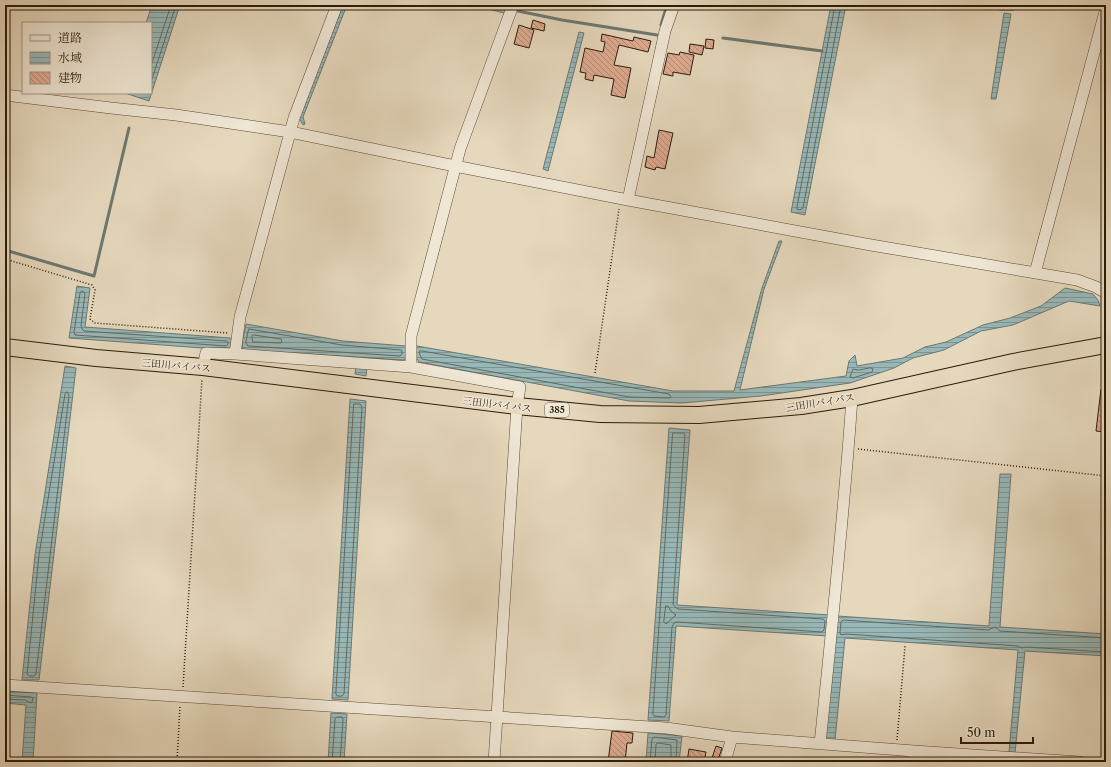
<svg xmlns="http://www.w3.org/2000/svg" width="1111" height="767" viewBox="0 0 1111 767" font-family="'Libre Caslon Text','Noto Serif JP',serif">
	<style>
		.water { fill: url(#water-rules); stroke: #6c7972 }
		.lines { fill: none; stroke-linecap: round; stroke-linejoin: round }
		.shore { stroke: #626a60; stroke-width: 1 }
		.stream { stroke: #6c7972; stroke-width: 3 }
		.building { fill: url(#building-back-hatch); stroke: #2b1b09 }
		.minor-casing { stroke: #5a4a36; stroke-width: 12 }
		.highway-casing { stroke: #2b1b09; stroke-width: 18 }
		.path { stroke: #2b1b09; stroke-width: 1.5; stroke-dasharray: 1 2; stroke-linecap: butt }
		.minor { stroke: #efe6d4; stroke-width: 11 }
		.highway { stroke: #e6d8bd; stroke-width: 16 }
		.labels { text-anchor: middle; stroke-width: 3; stroke-linejoin: round; paint-order: stroke }
		.shield { fill: #efe6d4; stroke: #665846; stroke-width: 1 }
		.shield-label { font-size: 9px; font-weight: bold; fill: #2b1b09 }
		.street-label { font-size: 10px; fill: #2b1b09; stroke: #efe6d4 }
	</style>
	<defs>
		<pattern id="water-rules" width="6" height="5" patternUnits="userSpaceOnUse"><rect width="6" height="5" fill="#98b8b8"/><path d="M0 2.5h6" fill="none" stroke="#7c9594"/></pattern>
		<pattern id="building-back-hatch" width="6" height="6" patternUnits="userSpaceOnUse"><rect width="6" height="6" fill="#dfab91"/><path d="M-1 5l2 2M0 0l6 6M5-1l2 2" fill="none" stroke="#b58a75"/></pattern>
	</defs>
	<rect width="100%" height="100%" fill="#e6d8bd"/>
	<filter id="stains"><feTurbulence type="fractalNoise" baseFrequency=".005" numOctaves="4"/><feColorMatrix values="0 0 0 0 .2 0 0 0 0 .09 0 0 0 0 .02 0 0 0 .5 -.17"/></filter>
	<radialGradient id="worn" r=".72"><stop offset=".6" stop-color="#630" stop-opacity="0"/><stop offset="1" stop-color="#630" stop-opacity=".3"/></radialGradient>
	<path class="water" d="M152 5H180L149 101 125 93H151V23H146Z
		M343 5H347L303 117 305 124 303 125 299 118Z
		M473 5H502L507 6 504 13Z
		M831 5H846L805 215 791 212Z
		M1004 13 1011 14 996 99H991Z
		M579 32 584 33 548 171 543 169Z
		M779 241H782L764 289 740 390 846 376 849 361 855 355 857 366 903 358 925 347 946 342 983 325 1010 318 1041 306 1065 288 1093 294 1098 300 1100 306 1069 301 1013 325 981 331 944 350 913 358 894 368 850 383 761 396 682 403 629 401 419 362 415 356 417 346 673 391H734L762 288Z
		M77 286 90 288 85 327 230 338 233 343 229 350 69 338Z
		M246 324 343 341 406 346 407 356 404 360 243 350 242 344Z
		M65 366 76 368 39 680H22L35 555Z
		M356 366 367 367 366 376 355 374Z
		M350 399 366 401 348 700 332 699Z
		M669 428 690 430 677 605 830 615 828 636 676 626 669 721 648 720Z
		M1000 474H1011L1000 627 1106 634V656L1025 651 1015 753 1009 752 1018 650 845 638 835 740H825L837 616 989 626Z
		M5 691 37 693 33 762H22L26 705 5 703Z
		M331 713 347 714 344 762H328Z
		M648 733 682 736 679 762H646Z"/>
	<g class="lines">
		<path class="shore" d="M835 5 797 207V209L800 210 803 208 841 5
			M151 66 171 5
			M151 82 176 5
			M82 291 84 292 85 293 81 326 82 329 84 331 226 341 228 342V344L226 346 75 335 74 332 80 293Z
			M249 329 342 345 401 350 402 351V354L400 356 248 346 246 343Z
			M254 335 281 339 282 342 281 343 253 342 252 339V336Z
			M420 351H422L669 394 671 397 669 398 629 397 422 359 420 355Z
			M871 368 873 369 872 372 853 378 850 377 853 369 858 370Z
			M67 392 69 395 36 674 34 676H29L27 674 39 555 65 394Z
			M354 404H360L362 407 344 694 342 696H337L336 694Z
			M673 433H684L685 435 673 604 675 607 678 609 823 619 825 621 824 630 822 632 677 622 674 623 672 627 666 715 664 717 654 716 653 714Z
			M666 606H668L671 611 676 615 666 624 664 622Z
			M1106 638 1000 631 995 627 988 630 843 620 841 622 840 633 841 635 846 634 1018 646 1022 648 1026 647 1106 652
			M5 695 31 697 33 698 32 702 31 703 25 700 5 699
			M332 762 335 719 337 717H342L343 719 340 762
			M650 762 652 739 654 737 677 740 676 762
			M655 762 656 744 658 743 671 745V762"/>
		<path class="stream" d="M518 11 562 20 657 35
			M661 25 667 5
			M723 38 822 51
			M5 250 94 276 129 128"/>
	</g>
	<path class="building" d="M533 20 545 24 544 31 531 28Z
		M519 25 534 30 529 48 514 44Z
		M602 34 633 41 634 37 651 41 648 52 619 45 614 65 631 68 625 98 611 95 614 79 594 75 593 81 585 79 586 73 580 72 585 48 603 52 605 42 601 41Z
		M706 39 714 40 713 49 705 48Z
		M690 44 704 46 702 55 689 52Z
		M680 52 694 55 690 75 673 72V76L663 74 668 53 679 55Z
		M659 130 673 133 665 169 656 167 655 170 645 167 647 156 654 158Z
		M1101 389H1106V432L1096 431Z
		M612 731 633 733 632 743H627L625 762H608Z
		M716 746 722 748 718 760 712 758Z
		M689 749 706 752 704 762H687Z"/>
	<g class="lines">
		<defs>
			<path id="minor" d="M1002 5H1011
				M5 95 111 108 176 115 290 132 455 166 628 200 871 245 1077 280 1096 287 1106 293
				M628 200 665 31 674 5
				M1035 273 1106 8
				M235 354 411 367
				M203 367 206 353 235 354 240 317 294 118 337 5
				M5 685 666 728 732 737 914 751 1080 762
				M820 744C832 628 844 513 852 398
				M494 762 517 406 520 387 411 367V336L460 149 513 5
				M725 762 732 737
				M912 762 914 751"/>
			<path id="highway" d="M5 347 96 358 203 367 517 406 600 414 699 415 801 406 852 398 1013 362 1106 345"/>
		</defs>
		<use href="#minor" class="minor-casing"/>
		<use href="#highway" class="highway-casing"/>
		<path class="path" d="M5 259 92 285 95 290 90 319 95 323 228 333
			M595 373 619 209
			M858 449 1106 476
			M183 687 202 379
			M897 740 905 646
			M177 762 180 706"/>
		<use href="#minor" class="minor"/>
		<use href="#highway" class="highway"/>
	</g>
	<g class="labels">
		<rect class="shield" x="545" y="403" width="24" height="14" rx="3"/>
		<g class="shield-label">
			<text x="557" y="413">385</text>
		</g>
		<g class="street-label">
			<text transform="translate(176 365) rotate(5)" y="4">三田川バイパス</text>
			<text transform="translate(820 402) rotate(-9)" y="4">三田川バイパス</text>
			<text transform="translate(497 404) rotate(7)" y="4">三田川バイパス</text>
		</g>
	</g>
	<rect width="1111" height="767" fill="none" stroke="#e6d8bd" stroke-width="20"/>
	<rect x="6" y="6" width="1099" height="755" fill="none" stroke="#2b1b09" stroke-width="2"/>
	<rect x="10" y="10" width="1091" height="747" fill="none" stroke="#2b1b09"/>
	<rect x="22" y="22" width="130" height="72" fill="#efe6d4" stroke="#a19583"/>
	<rect x="30" y="35" width="20" height="6" fill="#efe6d4" stroke="#a19583"/>
	<text x="58" y="42" font-size="12" fill="#2b1b09">道路</text>
	<rect x="30" y="52" width="20" height="12" fill="url(#water-rules)" stroke="#a19583"/>
	<text x="58" y="62" font-size="12" fill="#2b1b09">水域</text>
	<rect x="30" y="72" width="20" height="12" fill="url(#building-back-hatch)" stroke="#a19583"/>
	<text x="58" y="82" font-size="12" fill="#2b1b09">建物</text>
	<path d="M961 737v6h72v-6" fill="none" stroke="#2b1b09" stroke-width="2"/>
	<text x="967" y="737" font-size="12" fill="#2b1b09" stroke="#efe6d4" stroke-width="3" paint-order="stroke">50 m</text>
	<rect width="100%" height="100%" filter="url(#stains)"/>
	<rect width="100%" height="100%" fill="url(#worn)"/>
</svg>
